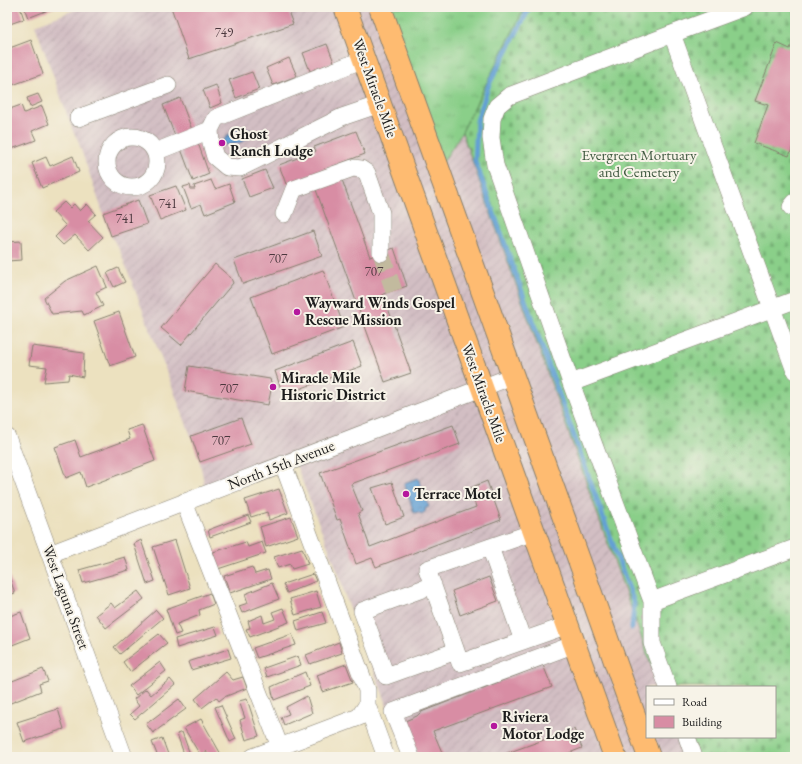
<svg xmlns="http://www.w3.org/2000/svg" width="802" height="764" viewBox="0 0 802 764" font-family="'EB Garamond',serif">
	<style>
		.industrial { fill: url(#industrial-furrows) }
		.grass { fill: url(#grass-tufts); stroke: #537652 }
		.cemetery { fill: url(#cemetery-stones); stroke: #537652 }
		.water { fill: url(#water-ripples); stroke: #405e78 }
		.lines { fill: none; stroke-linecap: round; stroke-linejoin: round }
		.stream { stroke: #64a0d4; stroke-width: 5 }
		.building { fill: #d88da4 }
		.minor-tunnel { stroke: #c2ba9e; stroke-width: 17; stroke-dasharray: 17 8; stroke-linecap: butt }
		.minor-casing { stroke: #847e6e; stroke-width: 18 }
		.highway-casing { stroke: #847e6e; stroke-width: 24 }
		.minor { stroke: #fff; stroke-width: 17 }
		.highway { stroke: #febb71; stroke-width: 22 }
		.poi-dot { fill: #b5179e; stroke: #f7f3e8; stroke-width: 1.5 }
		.labels { text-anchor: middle; stroke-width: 4; stroke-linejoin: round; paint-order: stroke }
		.number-label { font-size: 13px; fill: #4b383e }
		.street-label { font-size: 15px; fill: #1c1c1c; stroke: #f7f3e8 }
		.poi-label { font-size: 15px; font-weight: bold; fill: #1c1c1c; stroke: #f7f3e8; text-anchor: start }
		.park-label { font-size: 15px; fill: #425b42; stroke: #f7f3e8 }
	</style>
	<defs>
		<pattern id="industrial-furrows" width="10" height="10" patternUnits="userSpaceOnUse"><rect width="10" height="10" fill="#d2bec3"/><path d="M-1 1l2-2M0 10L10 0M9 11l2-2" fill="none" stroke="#b4a3a7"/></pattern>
		<pattern id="grass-tufts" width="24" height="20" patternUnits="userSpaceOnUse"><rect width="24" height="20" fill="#8acf89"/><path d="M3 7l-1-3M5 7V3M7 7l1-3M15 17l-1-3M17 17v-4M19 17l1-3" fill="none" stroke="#76b176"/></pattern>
		<pattern id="cemetery-stones" width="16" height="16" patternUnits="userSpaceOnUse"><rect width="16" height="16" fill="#8acf89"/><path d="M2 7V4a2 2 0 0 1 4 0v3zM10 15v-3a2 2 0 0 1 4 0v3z" fill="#76b176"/></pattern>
		<pattern id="water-ripples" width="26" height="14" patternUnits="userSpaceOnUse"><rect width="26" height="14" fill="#64a0d4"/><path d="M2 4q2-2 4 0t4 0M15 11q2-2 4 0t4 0" fill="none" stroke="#5282ab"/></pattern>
	</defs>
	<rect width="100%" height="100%" fill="#f7f3e8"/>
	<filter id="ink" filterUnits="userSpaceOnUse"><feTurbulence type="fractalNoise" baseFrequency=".025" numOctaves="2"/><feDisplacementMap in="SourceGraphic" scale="8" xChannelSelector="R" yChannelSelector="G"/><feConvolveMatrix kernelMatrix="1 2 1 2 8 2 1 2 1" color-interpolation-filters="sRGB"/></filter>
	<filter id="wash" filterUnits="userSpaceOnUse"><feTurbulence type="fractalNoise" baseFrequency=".012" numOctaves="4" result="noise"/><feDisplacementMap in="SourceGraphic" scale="16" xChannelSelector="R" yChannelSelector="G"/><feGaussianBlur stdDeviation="0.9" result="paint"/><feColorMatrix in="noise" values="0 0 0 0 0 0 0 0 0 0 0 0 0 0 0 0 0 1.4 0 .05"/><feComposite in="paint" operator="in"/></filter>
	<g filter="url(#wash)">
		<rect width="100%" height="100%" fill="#ece1bf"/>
		<path class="industrial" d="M82 7H380L438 169 462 132 659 687H647V737H677L684 757H407L386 704V702L344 593 341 580 294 460 206 494 200 462 191 436 120 251 111 236 77 138 74 134 35 25Z"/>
		<path class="grass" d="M380 7H525L462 132 438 170Z"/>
		<path class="cemetery" d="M525 7H795V757H684L677 737H775V687H659L462 132Z"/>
		<path class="water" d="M247 129 251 130C250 143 235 144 224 145L223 141C229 132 236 130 247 129Z
			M418 478 429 507 426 508 425 512 421 514 418 512 414 513 404 483Z"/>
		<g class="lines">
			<path class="stream" d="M530 7 489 84 477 121 475 161 634 603 632 628"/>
		</g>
		<g id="blocks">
			<path class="building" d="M10 7H20L24 19 7 25V8Z
				M24 7H56L28 18Z
				M171 7H304V9L289 14 293 24 189 59Z
				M795 37V142L789 156 754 143 768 105 755 101 777 43 790 49Z
				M31 40 43 74 7 87V49Z
				M327 44 334 62 310 71 303 53Z
				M289 58 297 76 273 85 266 68Z
				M252 72 259 89 236 98 229 80Z
				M216 85 222 103 210 108 203 90Z
				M38 94 42 102 30 107 27 98Z
				M180 98 192 130 175 136 163 105Z
				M21 105 24 113 42 106 49 124 32 131 36 140 9 150 7 144V122L9 121 7 117V110Z
				M356 131 365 154 286 184 279 165 316 151 314 147Z
				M198 143 209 174 193 181 181 149Z
				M73 156 79 172 42 188 32 163 46 157 50 166Z
				M265 170 273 188 249 197 242 179Z
				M341 177 370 257 394 248 407 286 383 294 411 373 385 382 315 187Z
				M211 180 215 189 229 184 235 202 205 214 201 204 191 208 183 187 190 185 191 189H195L194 186Z
				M176 186 186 210 160 220 150 195Z
				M138 200 147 224 111 236 103 213Z
				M64 202 70 208 74 204 80 211 87 204 96 214 88 221 103 237 89 250 75 235 63 245 55 237 66 226 53 212Z
				M313 231 322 256 243 284 234 260Z
				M21 241 22 260 7 261V242Z
				M215 264 231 278 233 283 181 345 161 328Z
				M98 266 107 287 96 292 103 306 84 315 82 311 52 314 44 298 65 281Z
				M118 268 125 282 114 287 107 273Z
				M323 270 344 327 272 354 251 297Z
				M119 312 135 357 110 366 94 321Z
				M353 342 362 366 283 395 275 371Z
				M32 346 84 353 83 377 69 374 68 380 44 382 47 367 29 365Z
				M189 366 270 379 272 385 268 405 185 391Z
				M241 418 251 444 200 462 191 436Z
				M142 425 155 461 86 487 81 472 66 478 55 447 75 440 81 457 130 439 127 430Z
				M453 425 460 444 351 484 362 511 358 513 370 547 476 507 470 488 487 481 501 520 376 567 372 558 356 564 340 519 337 520 320 473Z
				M392 482 404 517 385 524 372 488Z
				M279 489 288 513 269 520 267 512 251 517 245 500Z
				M248 515 251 522 210 537 208 530Z
				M291 517 298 536 266 547 260 527Z
				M141 540 155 581 147 584 134 544Z
				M175 540 190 588 169 595 153 547Z
				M246 542 248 547 262 542 266 553 218 569 213 552Z
				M302 548 308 564 292 569 290 564 278 568 274 557Z
				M125 557 129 570 83 583 79 570Z
				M252 567 255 574 268 570 271 579 230 593 224 576Z
				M7 571 15 593 7 596Z
				M313 574 316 581 287 593 283 584Z
				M489 577 498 601 460 615 452 591Z
				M272 583 279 599 242 613 239 606 248 603 245 594Z
				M138 591 144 599 106 628 96 615 111 603 115 608Z
				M316 591 321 607 295 615 290 599Z
				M210 593 214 604 199 610 200 615 177 624 181 633 175 635 166 609Z
				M283 608 289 622 250 637 246 629 250 628 248 621 262 615 264 623 275 619 272 612Z
				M156 610 163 618 120 654 114 647Z
				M21 612 30 638 7 647V617Z
				M322 612 326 623 298 631 295 621Z
				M215 627 218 635 177 648 175 639Z
				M159 634 167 643 130 672 123 662Z
				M292 634 296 645 257 658 253 648Z
				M339 642 342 653 310 664 306 655Z
				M228 649 231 658 191 670 188 662Z
				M298 656 301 665 267 677 264 668Z
				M160 662 166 671 136 695 129 686Z
				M346 664 353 682 323 692 317 675Z
				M543 665 552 687 433 731 444 757H419L405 721 417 716 421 712Z
				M43 669 48 681 39 684 41 691 8 704 7 701V683Z
				M226 672 233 680 243 677 247 688 224 697 219 701 216 697 202 708 195 699Z
				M305 672 310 686 274 700 271 687Z
				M170 679 175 685 135 719 130 714 139 706 134 699 146 689 151 695Z
				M307 696 312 713 284 725 281 717 289 714 286 707Z
				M179 699 186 709 153 733 146 724Z
				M247 699 259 736 246 740 240 720 245 718 239 701Z
				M221 705 236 739 230 742 215 707Z
				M58 709 64 729 24 742 17 722Z
				M201 719 222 756 220 757H209L206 751 200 755 184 728Z
				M574 729 582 748 559 757H496Z
				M182 732 191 757H185L177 734Z
				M162 738 169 757H158L152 742Z"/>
		</g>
	</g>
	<g filter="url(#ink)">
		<use href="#blocks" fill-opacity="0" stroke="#847e6e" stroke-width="1"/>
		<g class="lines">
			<path class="minor-tunnel" d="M381 253 394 291"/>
			<defs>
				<path id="minor" d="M745 7 672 34 795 371
					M364 59 216 118 210 130 211 143 215 157 227 167 240 168 342 117 380 104
					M78 118 168 85
					M107 162a25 25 0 1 1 50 0a25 25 0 1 1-50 0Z
					M155 152 210 130
					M791 207 795 202
					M284 214 294 189 353 168 361 169 367 173 381 213V253
					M571 383 495 165 491 138 492 119 497 106 509 96 672 34
					M7 437 124 757
					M184 502 280 747
					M534 532 427 569 456 651 460 663 568 625
					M490 547 523 641
					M50 554 513 376
					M433 585 362 611 386 676 456 651
					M652 601 795 548
					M668 687 652 643V601L571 383 795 300
					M367 705 386 757
					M687 737 694 757
					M253 757 359 717 367 705V690L283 464
					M411 757 393 712 575 644"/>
				<path id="highway" d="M345 7 615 757
					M380 7 582 568 649 757"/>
			</defs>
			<use href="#minor" class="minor-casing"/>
			<use href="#highway" class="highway-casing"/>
			<use href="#minor" class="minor"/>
			<use href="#highway" class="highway"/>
		</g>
	</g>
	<g class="poi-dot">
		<circle cx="222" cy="143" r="4"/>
		<circle cx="297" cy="312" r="4"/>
		<circle cx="273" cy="387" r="4"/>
		<circle cx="406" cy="494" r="4"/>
		<circle cx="494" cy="726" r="4"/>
	</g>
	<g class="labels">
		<g class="number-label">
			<text x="224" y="37">749</text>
			<text x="168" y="208">741</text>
			<text x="125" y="223">741</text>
			<text x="278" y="263">707</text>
			<text x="374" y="276">707</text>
			<text x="229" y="393">707</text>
			<text x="221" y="445">707</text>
		</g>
		<g class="street-label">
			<text transform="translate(375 88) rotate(70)" y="5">West Miracle Mile</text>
			<text transform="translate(484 393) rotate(70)" y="5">West Miracle Mile</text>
			<text transform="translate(281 465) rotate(-21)" y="5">North 15th Avenue</text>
			<text transform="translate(66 597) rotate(70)" y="5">West Laguna Street</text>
		</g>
		<g class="poi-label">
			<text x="230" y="139">Ghost<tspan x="230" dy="17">Ranch Lodge</tspan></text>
			<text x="305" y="308">Wayward Winds Gospel<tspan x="305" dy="17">Rescue Mission</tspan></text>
			<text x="281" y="383">Miracle Mile<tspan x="281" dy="17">Historic District</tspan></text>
			<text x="414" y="499">Terrace Motel</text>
			<text x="502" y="722">Riviera<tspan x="502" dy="17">Motor Lodge</tspan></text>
		</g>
		<g class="park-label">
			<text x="639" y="160">Evergreen Mortuary<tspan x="639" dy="17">and Cemetery</tspan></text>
		</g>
	</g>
	<rect width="802" height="764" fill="none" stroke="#f7f3e8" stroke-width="24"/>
	<rect x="646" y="686" width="130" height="52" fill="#f7f3e8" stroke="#9f9d96"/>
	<rect x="654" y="699" width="20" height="6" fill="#ffffff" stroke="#9f9d96"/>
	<text x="682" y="706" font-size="12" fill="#1c1c1c">Road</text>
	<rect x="654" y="716" width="20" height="12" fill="#d88da4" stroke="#9f9d96"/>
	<text x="682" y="726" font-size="12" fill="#1c1c1c">Building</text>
</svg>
